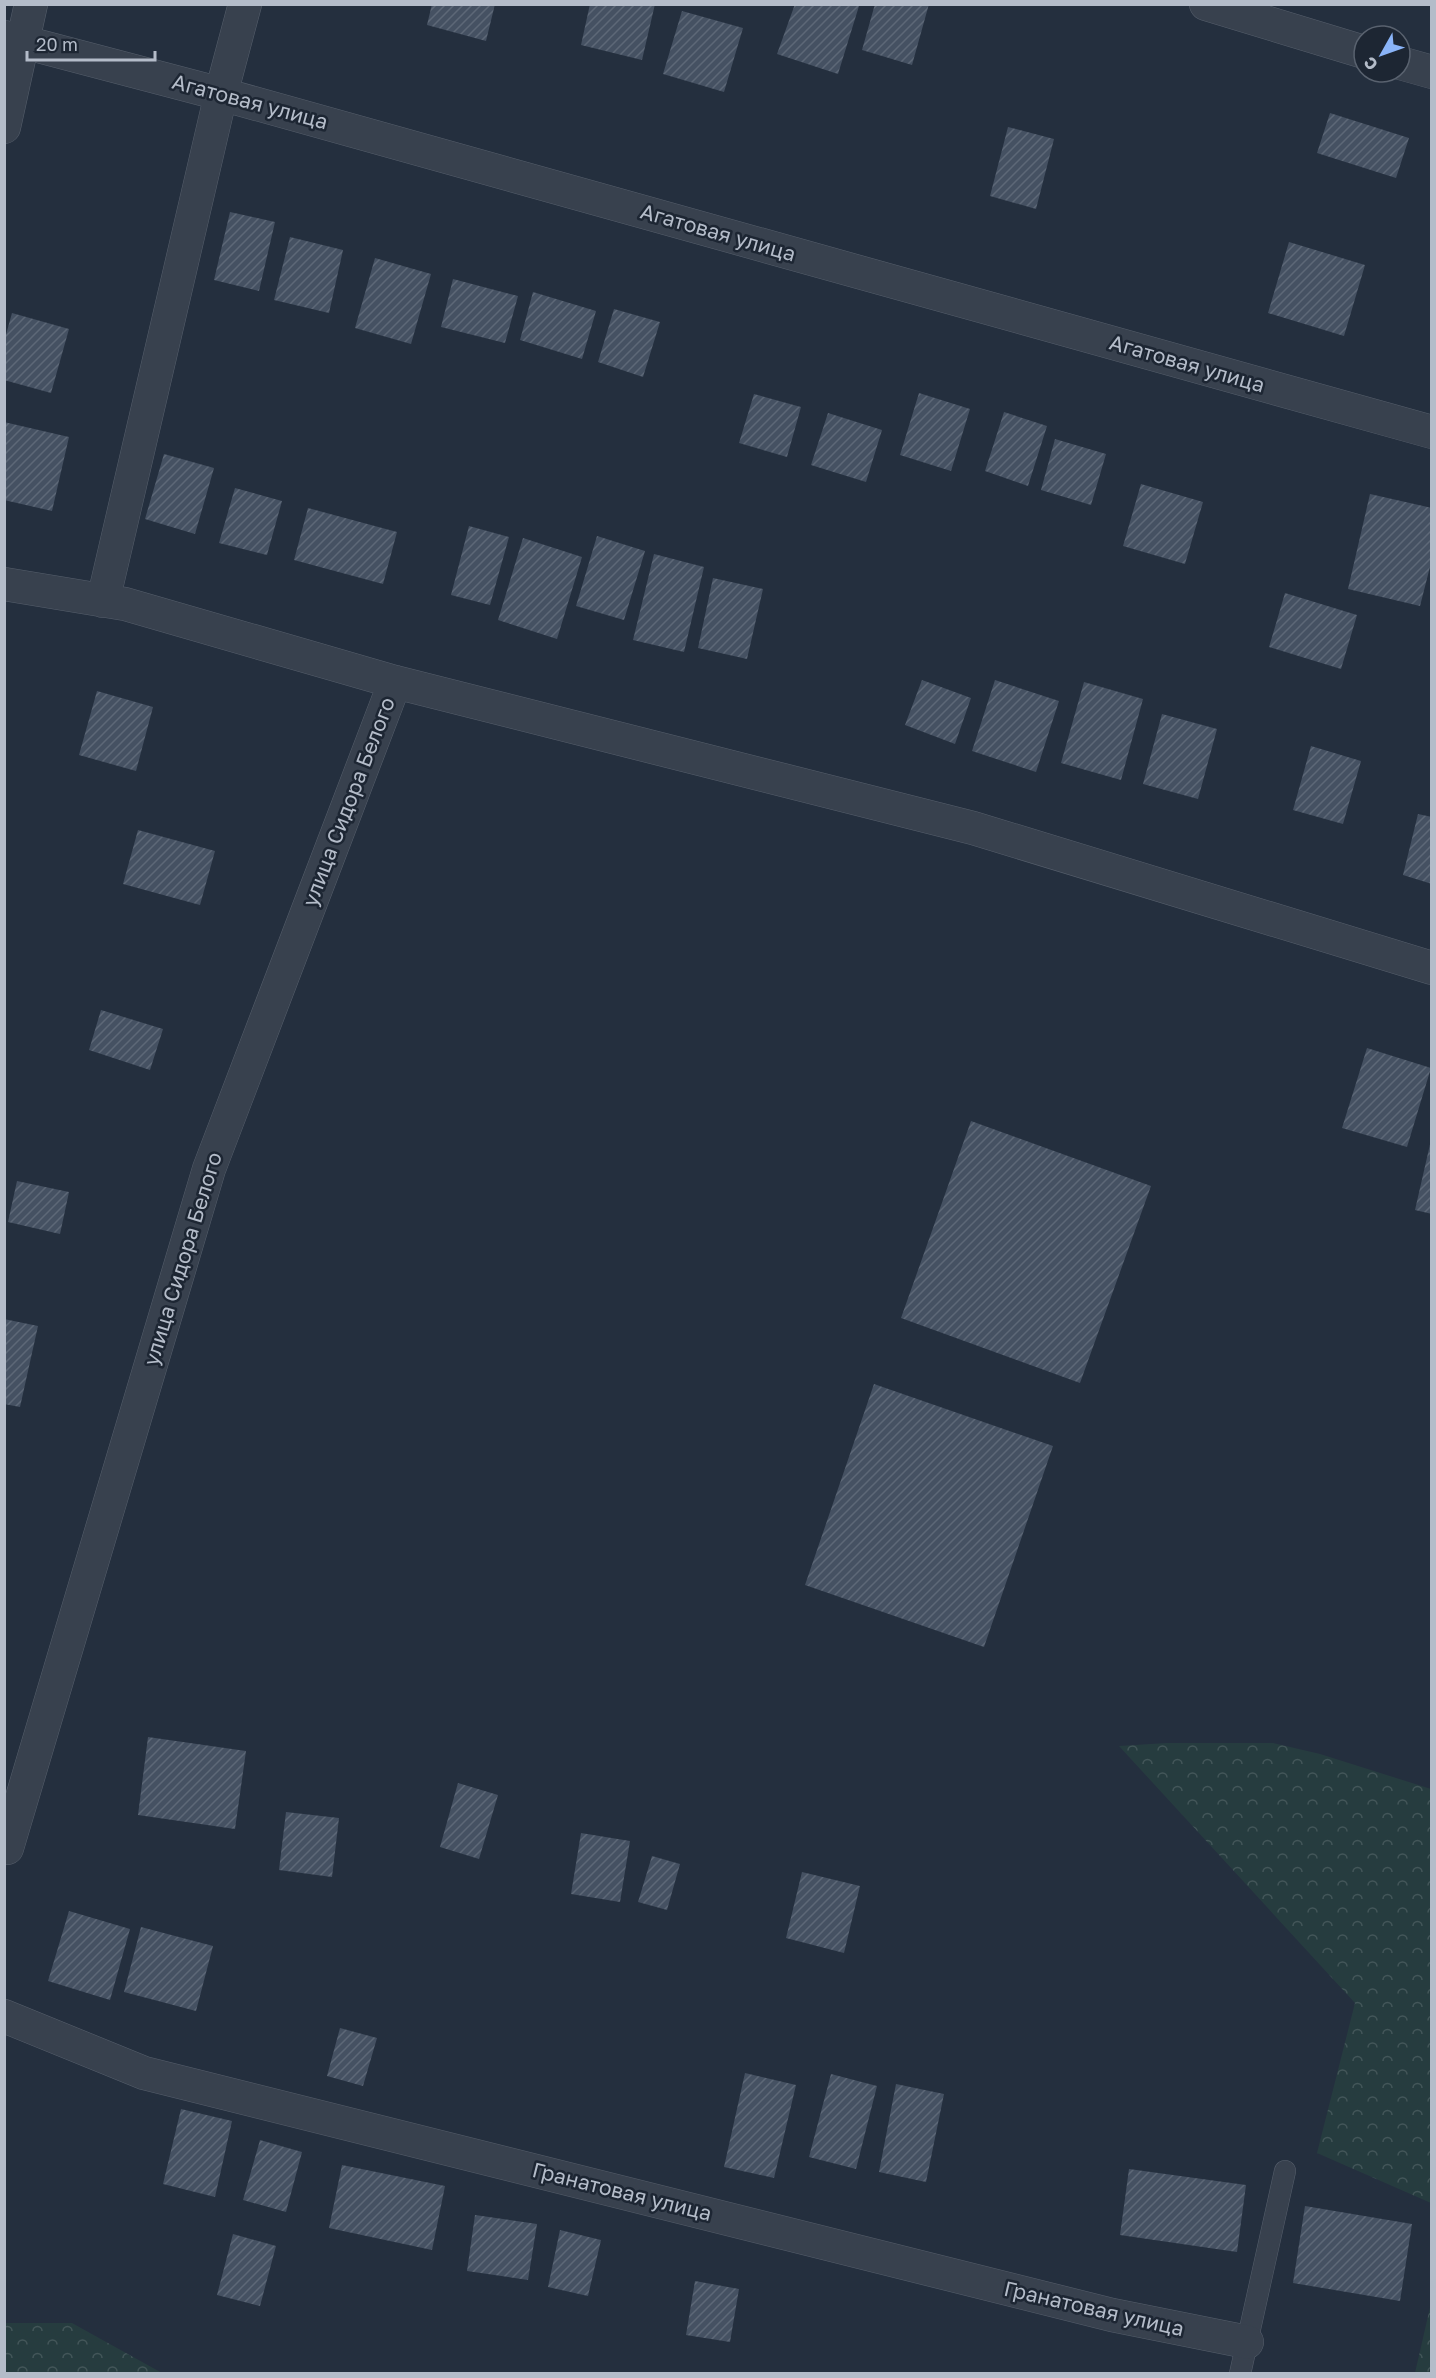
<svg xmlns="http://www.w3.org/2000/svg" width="1436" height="2378" viewBox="0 0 1436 2378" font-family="'Golos Text',sans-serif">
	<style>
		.forest { fill: url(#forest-crowns) }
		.building { fill: url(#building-hatch) }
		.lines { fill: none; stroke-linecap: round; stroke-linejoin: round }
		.lane-casing { stroke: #565f6c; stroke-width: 22 }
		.street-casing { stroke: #565f6c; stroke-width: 34 }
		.lane { stroke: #38414e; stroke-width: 21 }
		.street { stroke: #38414e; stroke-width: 33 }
		.labels { text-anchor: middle; stroke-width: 5; stroke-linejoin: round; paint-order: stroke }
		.street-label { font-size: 21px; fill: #b4bcc9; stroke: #1d2633 }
	</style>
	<defs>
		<pattern id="forest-crowns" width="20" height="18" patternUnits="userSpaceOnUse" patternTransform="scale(1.5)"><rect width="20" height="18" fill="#263c3f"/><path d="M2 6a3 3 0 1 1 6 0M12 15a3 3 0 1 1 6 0" fill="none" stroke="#435659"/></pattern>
		<pattern id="building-hatch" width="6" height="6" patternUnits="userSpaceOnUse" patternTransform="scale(1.5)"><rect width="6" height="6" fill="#455162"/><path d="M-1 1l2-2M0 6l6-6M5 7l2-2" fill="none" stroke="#5d6877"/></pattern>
	</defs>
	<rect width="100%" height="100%" fill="#242f3e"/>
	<path class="forest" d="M1167 1743H1273L1320 1754 1431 1789V2203L1317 2153 1355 2003 1119 1746Z
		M1431 2303V2373H1415Z
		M72 2323 162 2373H5V2323Z"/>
	<path class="building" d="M432 4H495L486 41 427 25Z
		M590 4H655L642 60 581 45Z
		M795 4 859 6 838 74 777 54Z
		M875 4H929L912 65 862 50Z
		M682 11 743 28 724 92 663 74Z
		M1330 113 1409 138 1396 178 1317 153Z
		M1008 127 1054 139 1036 209 990 196Z
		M230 212 275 222 259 291 214 280Z
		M290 237 343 250 329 313 274 300Z
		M1289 242 1365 265 1344 336 1268 313Z
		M375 258 431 274 411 344 355 328Z
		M453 279 518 296 505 343 441 327Z
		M533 292 596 311 582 359 520 340Z
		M614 309 660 322 643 377 598 362Z
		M12 313 69 329 51 393 4 380V342Z
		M919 393 970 409 951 471 900 455Z
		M754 394 801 407 787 457 739 443Z
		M1004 412 1047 426 1028 486 985 471Z
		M828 413 882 430 866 482 811 465Z
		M4 422 69 437 52 511 4 500Z
		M1055 439 1106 454 1091 505 1041 490Z
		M164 454 214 468 195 534 145 519Z
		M1141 484 1203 502 1185 564 1123 546Z
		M235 488 282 501 267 555 219 543Z
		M1370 494 1432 508V559L1420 606 1348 589Z
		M308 508 397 532 383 584 294 560Z
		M469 526 509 537 490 605 451 595Z
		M597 536 645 551 624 620 576 606Z
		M523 538 582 557 557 639 498 620Z
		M654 554 704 567 684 652 633 640Z
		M713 578 763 589 747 659 698 648Z
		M1285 593 1357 615 1341 669 1269 647Z
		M922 680 971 698 955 744 905 725Z
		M995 680 1059 701 1036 772 972 751Z
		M1084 682 1143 699 1121 780 1061 763Z
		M97 691 153 707 136 771 79 755Z
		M1162 714 1217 729 1198 799 1143 784Z
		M1311 746 1361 761 1343 824 1293 810Z
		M1418 814 1432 817V884L1403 875Z
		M138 830 215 851 200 905 123 884Z
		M101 1010 163 1029 150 1070 89 1050Z
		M1367 1048 1431 1068 1407 1147 1342 1128Z
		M971 1121 1151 1186 1080 1383 901 1318Z
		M1431 1140H1432V1214L1415 1210Z
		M17 1181 69 1192 60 1234 8 1222Z
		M4 1319 38 1326 20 1407 4 1404Z
		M874 1384 1053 1446 984 1647 805 1585Z
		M148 1737 246 1751 235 1829 138 1815Z
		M458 1783 498 1795 479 1859 440 1847Z
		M286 1812 339 1818 332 1877 279 1870Z
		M581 1833 630 1841 620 1902 571 1894Z
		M652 1856 680 1864 667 1910 638 1902Z
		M802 1872 860 1886 844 1953 786 1938Z
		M69 1911 130 1929 110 2000 48 1981Z
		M141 1927 213 1946 196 2011 124 1992Z
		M340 2028 377 2038 363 2086 327 2076Z
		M745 2073 796 2085 774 2178 724 2167Z
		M831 2074 877 2086 856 2169 809 2157Z
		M896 2084 944 2094 926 2182 879 2172Z
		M181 2109 232 2121 215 2197 163 2184Z
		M260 2140 302 2152 286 2212 243 2200Z
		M342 2165 445 2186 432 2250 329 2228Z
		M1129 2169 1246 2185 1237 2252 1120 2235Z
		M1305 2206 1412 2224 1400 2301 1293 2283Z
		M475 2215 537 2224 528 2280 467 2271Z
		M560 2230 601 2240 588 2296 548 2287Z
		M233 2234 276 2246 260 2306 217 2295Z
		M695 2281 739 2289 730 2342 686 2335Z"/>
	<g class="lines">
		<defs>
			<path id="lane" d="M1240 2374 1285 2171"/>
			<path id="street" d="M1206 4 1364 52
				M4 37 221 94 1432 432
				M1400 63 1432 72
				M4 127 31 4
				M4 584 125 604 395 682 973 828 1432 968
				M103 601 221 94 245 4
				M7 1848 209 1169 395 682
				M4 2016 144 2073 1112 2315 1247 2342"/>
		</defs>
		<use href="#lane" class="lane-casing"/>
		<use href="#street" class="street-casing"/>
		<use href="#lane" class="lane"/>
		<use href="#street" class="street"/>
	</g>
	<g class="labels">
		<g class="street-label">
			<text transform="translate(250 102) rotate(15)" y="7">Агатовая улица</text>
			<text transform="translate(718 233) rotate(16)" y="7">Агатовая улица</text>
			<text transform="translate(1187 364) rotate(16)" y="7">Агатовая улица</text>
			<text transform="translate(349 802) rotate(-69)" y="7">улица Сидора Белого</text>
			<text transform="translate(183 1259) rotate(-73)" y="7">улица Сидора Белого</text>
			<text transform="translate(622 2192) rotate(14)" y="7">Гранатовая улица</text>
			<text transform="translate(1094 2309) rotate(13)" y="7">Гранатовая улица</text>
		</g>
	</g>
	<rect width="1436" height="2378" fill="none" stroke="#b4bcc9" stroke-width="12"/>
	<g transform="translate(1382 54) rotate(230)"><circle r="28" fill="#1d2633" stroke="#59626f" stroke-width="1.5"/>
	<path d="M0-4.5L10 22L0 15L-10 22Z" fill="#8ab4f8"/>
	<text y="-9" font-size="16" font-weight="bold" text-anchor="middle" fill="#b4bcc9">С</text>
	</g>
	<path d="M27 51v9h128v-9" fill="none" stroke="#b4bcc9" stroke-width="3"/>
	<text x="36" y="51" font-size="18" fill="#b4bcc9" stroke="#1d2633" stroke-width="4.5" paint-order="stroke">20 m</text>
</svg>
